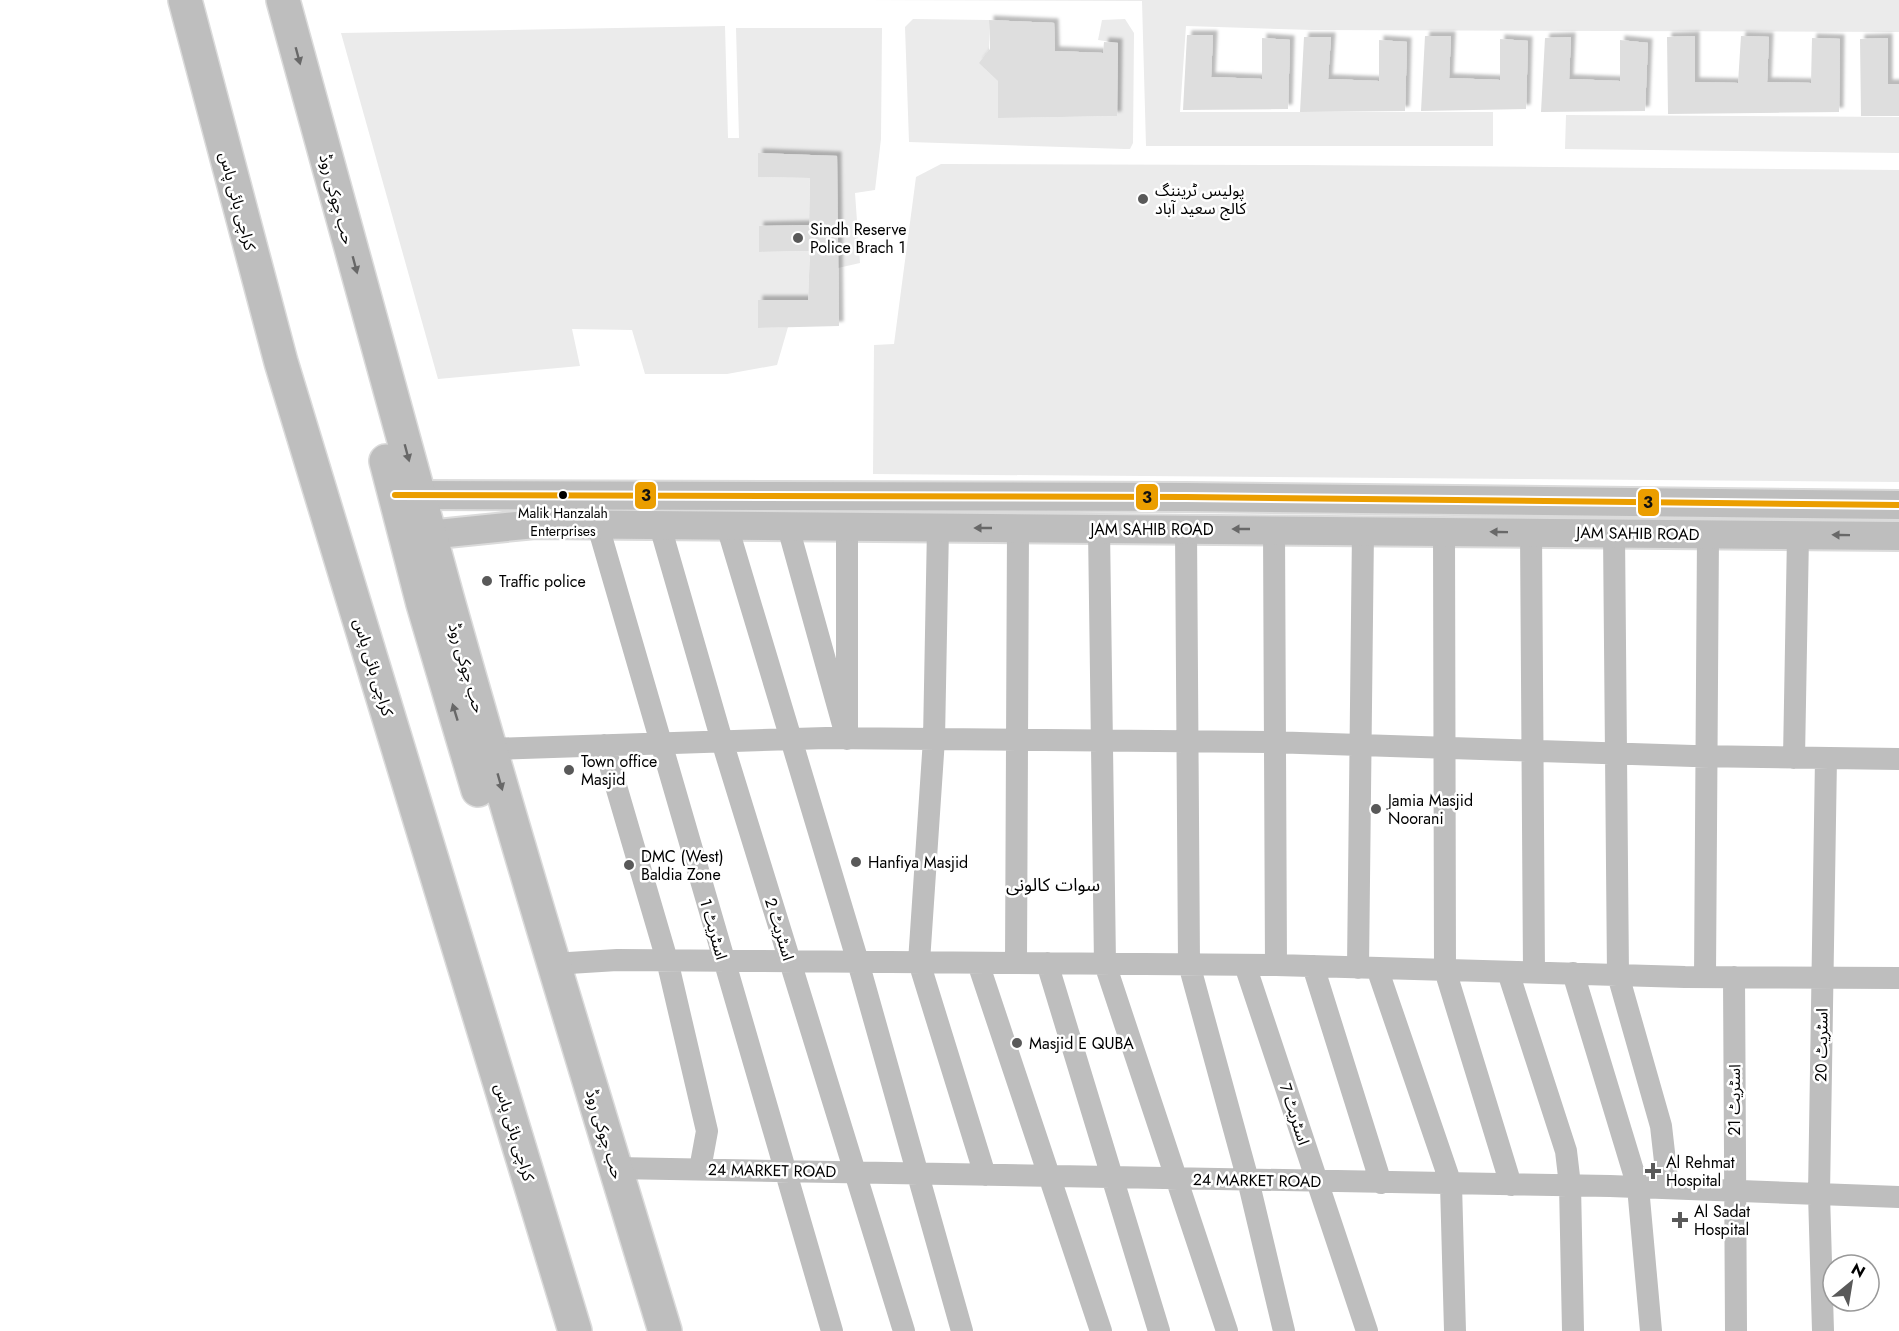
<svg xmlns="http://www.w3.org/2000/svg" width="1899" height="1331" viewBox="0 0 1899 1331" font-family="Jost,'Noto Sans Arabic',sans-serif">
	<style>
		.green { fill: #ebebeb }
		.building { fill: #dedede; filter: url(#shadow) }
		.lines { fill: none; stroke-linecap: round; stroke-linejoin: round }
		.major-casing { stroke: #dbdbdb; stroke-width: 32 }
		.highway-casing { stroke: #dbdbdb; stroke-width: 36 }
		.minor { stroke: #bebebe; stroke-width: 22 }
		.major { stroke: #bebebe; stroke-width: 28 }
		.highway { stroke: #bebebe; stroke-width: 33 }
		.bus-1-casing { stroke: #fff; stroke-width: 10 }
		.bus-1 { stroke: #eb9e00; stroke-width: 6 }
		.oneway { fill: #686868 }
		.poi-dot { fill: #595959; stroke: #fff; stroke-width: 2 }
		.bus-dot { fill: #000; stroke: #fff; stroke-width: 2 }
		.labels { text-anchor: middle; stroke-width: 5; stroke-linejoin: round; paint-order: stroke }
		.bus-label { font-size: 14px; fill: #000; stroke: #fff }
		.poi-label { font-size: 16px; fill: #000; stroke: #fff; text-anchor: start }
		.street-label { font-size: 16px; fill: #000; stroke: #fff }
		.neighbourhood-label { font-size: 18px; fill: #000; stroke: #fff }
		.line-badge { stroke: #fff; stroke-width: 2 }
		.pale-badge-label { font-size: 16px; text-anchor: middle; font-weight: bold; fill: #111 }
	</style>
	<defs>
		<filter id="shadow"><feDropShadow dx="4.5" dy="-4.5" stdDeviation="1.5" flood-color="#0004"/></filter>
	</defs>
	<rect width="100%" height="100%" fill="#fff"/>
	<path class="green" d="M863 0H1899V32L1313 30 1186 26 1180 112H1493V146H1146L1142 1Z
		M913 19 989 20V50L998 81V118L1117 116 1118 43 1098 40 1102 20 1125 19 1134 33 1133 143 1130 149H1125L909 142 905 27Z
		M725 26 728 138H739L736 28H882L881 139 875 190 855 193 860 263 838 268 837 156 758 153 759 177 810 178 809 225 759 226V252L810 251 808 300H759V328L788 327 777 365 727 374H645L632 330 572 329 580 366 438 379 341 33Z
		M1566 115 1899 117V153L1565 149Z
		M941 164 1303 165 1899 170V482L873 474 874 345 894 344 916 177Z"/>
	<path class="building" d="M989 20 1054 23 1055 51 1103 53 1104 42 1118 43 1117 116 998 118V81L979 63 990 49Z
		M1187 35H1213L1211 77 1262 79V38L1290 40 1288 109 1183 110Z
		M1425 36H1451L1449 78 1500 80V39L1528 41 1526 109 1421 111Z
		M1695 36V82L1738 83 1741 36 1769 37 1767 82 1811 83 1812 38 1840 39 1839 112 1668 114 1667 37Z
		M1304 37H1331L1328 79 1379 81V40L1407 42 1405 111 1300 112Z
		M1571 37 1569 79 1620 81V40L1648 43 1645 111 1541 112 1545 38Z
		M1888 38V84H1899V116H1861L1860 39Z
		M758 153 837 156 839 326 758 328V300H808L810 251 759 252V226L809 225 810 178 758 177Z"/>
	<g class="lines">
		<defs>
			<path id="major" d="M397 495 1186 497 1899 505
				M408 537 535 524 1899 536"/>
			<path id="highway" d="M185 0 281 362 575 1331
				M283 0C339 199 391 399 447 597 516 843 591 1087 665 1331
				M386 461 423 604 478 790"/>
		</defs>
		<use href="#major" class="major-casing"/>
		<use href="#highway" class="highway-casing"/>
		<path class="minor" d="M598 526 832 1331
			M660 526 722 741 904 1331
			M727 526 858 962 962 1331
			M788 527 847 739V527
			M938 527 934 739 919 962 985 1175
			M1099 529 1105 964 1227 1331
			M1186 529 1189 964 1248 1180 1284 1331
			M1274 529 1276 965
			M1444 531 1445 970 1511 1185
			M1531 532 1534 972
			M1614 533 1618 975 1661 1126 1668 1188
			M604 745 667 960 707 1131 700 1169
			M490 749 826 738 1269 742 1693 756 1899 759
			M1794 758 1798 535
			M978 963 1101 1331
			M1016 963 1018 528
			M1047 963 1159 1331
			M553 964 617 960 1276 965 1685 977 1899 978
			M1245 965 1367 1331
			M1313 966 1381 1183
			M1358 968 1363 530
			M1377 968 1451 1184 1455 1331
			M1508 972 1566 1151 1570 1185 1573 1331
			M1573 973 1638 1187 1651 1331
			M1705 977 1708 534
			M1734 977 1736 1331
			M616 1168 1610 1186 1899 1197
			M1823 1331 1819 1194 1826 758"/>
		<use href="#major" class="major"/>
		<use href="#highway" class="highway"/>
		<defs>
			<path id="bus-1" d="M395 495 1186 497 1899 505"/>
		</defs>
		<use href="#bus-1" class="bus-1-casing"/>
		<use href="#bus-1" class="bus-1"/>
	</g>
	<defs><path id="oneway-solid" d="M-6-.8H1V-3.2L6.5 0L1 3.2V.8H-6Z" transform="scale(1.5)"/></defs>
	<g class="oneway">
		<use href="#oneway-solid" transform="translate(298 56) rotate(75)"/>
		<use href="#oneway-solid" transform="translate(355 265) rotate(75)"/>
		<use href="#oneway-solid" transform="translate(407 453) rotate(75)"/>
		<use href="#oneway-solid" transform="translate(983 528) rotate(-180)"/>
		<use href="#oneway-solid" transform="translate(1241 529) rotate(-180)"/>
		<use href="#oneway-solid" transform="translate(1499 532) rotate(-179)"/>
		<use href="#oneway-solid" transform="translate(1841 535) rotate(-179)"/>
		<use href="#oneway-solid" transform="translate(455 712) rotate(-107)"/>
		<use href="#oneway-solid" transform="translate(500 782) rotate(74)"/>
	</g>
	<g class="poi-dot">
		<circle cx="1143" cy="199" r="6"/>
		<circle cx="798" cy="238" r="6"/>
		<circle cx="487" cy="581" r="6"/>
		<circle cx="569" cy="770" r="6"/>
		<circle cx="1376" cy="809" r="6"/>
		<circle cx="856" cy="862" r="6"/>
		<circle cx="629" cy="865" r="6"/>
		<circle cx="1017" cy="1043" r="6"/>
		<path d="M1650 1162h6v6h6v6h-6v6h-6v-6h-6v-6h6z"/>
		<path d="M1677 1211h6v6h6v6h-6v6h-6v-6h-6v-6h6z"/>
	</g>
	<circle class="bus-dot" cx="563" cy="495" r="5"/>
	<g class="labels">
		<g class="bus-label">
			<text x="563" y="518">Malik Hanzalah<tspan x="563" dy="18">Enterprises</tspan></text>
		</g>
		<g class="poi-label">
			<text x="1155" y="196">پولیس ٹریننگ<tspan x="1155" dy="18">کالج سعید آباد</tspan></text>
			<text x="810" y="235">Sindh Reserve<tspan x="810" dy="18">Police Brach 1</tspan></text>
			<text x="499" y="587">Traffic police</text>
			<text x="581" y="767">Town office<tspan x="581" dy="18">Masjid</tspan></text>
			<text x="1388" y="806">Jamia Masjid<tspan x="1388" dy="18">Noorani</tspan></text>
			<text x="641" y="862">DMC (West)<tspan x="641" dy="18">Baldia Zone</tspan></text>
			<text x="868" y="868">Hanfiya Masjid</text>
			<text x="1029" y="1049">Masjid E QUBA</text>
			<text x="1666" y="1168">Al Rehmat<tspan x="1666" dy="18">Hospital</tspan></text>
			<text x="1694" y="1217">Al Sadat<tspan x="1694" dy="18">Hospital</tspan></text>
		</g>
		<g class="street-label">
			<text transform="translate(337 199) rotate(75)" y="6">حب چوکی روڈ</text>
			<text transform="translate(238 201) rotate(75)" y="6">کراچی بائی پاس</text>
			<text x="1152" y="535">JAM SAHIB ROAD</text>
			<text transform="translate(1638 533) rotate(1)" y="6">JAM SAHIB ROAD</text>
			<text transform="translate(374 667) rotate(73)" y="6">کراچی بائی پاس</text>
			<text transform="translate(467 668) rotate(74)" y="6">حب چوکی روڈ</text>
			<text transform="translate(714 929) rotate(74)" y="6">اسٹریٹ 1</text>
			<text transform="translate(780 929) rotate(73)" y="6">اسٹریٹ 2</text>
			<text transform="translate(1821 1045) rotate(-89)" y="6">اسٹریٹ 20</text>
			<text transform="translate(1734 1100) rotate(-90)" y="6">اسٹریٹ 21</text>
			<text transform="translate(1295 1114) rotate(72)" y="6">اسٹریٹ 7</text>
			<text transform="translate(515 1132) rotate(73)" y="6">کراچی بائی پاس</text>
			<text transform="translate(605 1134) rotate(73)" y="6">حب چوکی روڈ</text>
			<text transform="translate(772 1170) rotate(1)" y="6">24 MARKET ROAD</text>
			<text transform="translate(1257 1180) rotate(1)" y="6">24 MARKET ROAD</text>
		</g>
		<g class="neighbourhood-label">
			<text x="1053" y="891">سوات کالونی</text>
		</g>
	</g>
	<g class="line-badge">
		<rect x="634" y="481" width="23" height="29" rx="6" fill="#eb9e00"/>
		<rect x="1135" y="483" width="24" height="28" rx="6" fill="#eb9e00"/>
		<rect x="1637" y="488" width="23" height="29" rx="6" fill="#eb9e00"/>
	</g>
	<g class="pale-badge-label">
		<text x="646" y="501">3</text>
		<text x="1147" y="503">3</text>
		<text x="1648" y="508">3</text>
	</g>
	<g transform="translate(1851 1283) rotate(30)"><circle r="28" fill="#ffffff" stroke="#999999" stroke-width="1.5"/>
	<path d="M0-4.5L10 22L0 15L-10 22Z" fill="#595959"/>
	<text y="-9" font-size="16" font-weight="bold" text-anchor="middle" fill="#000000">N</text>
	</g>
</svg>
